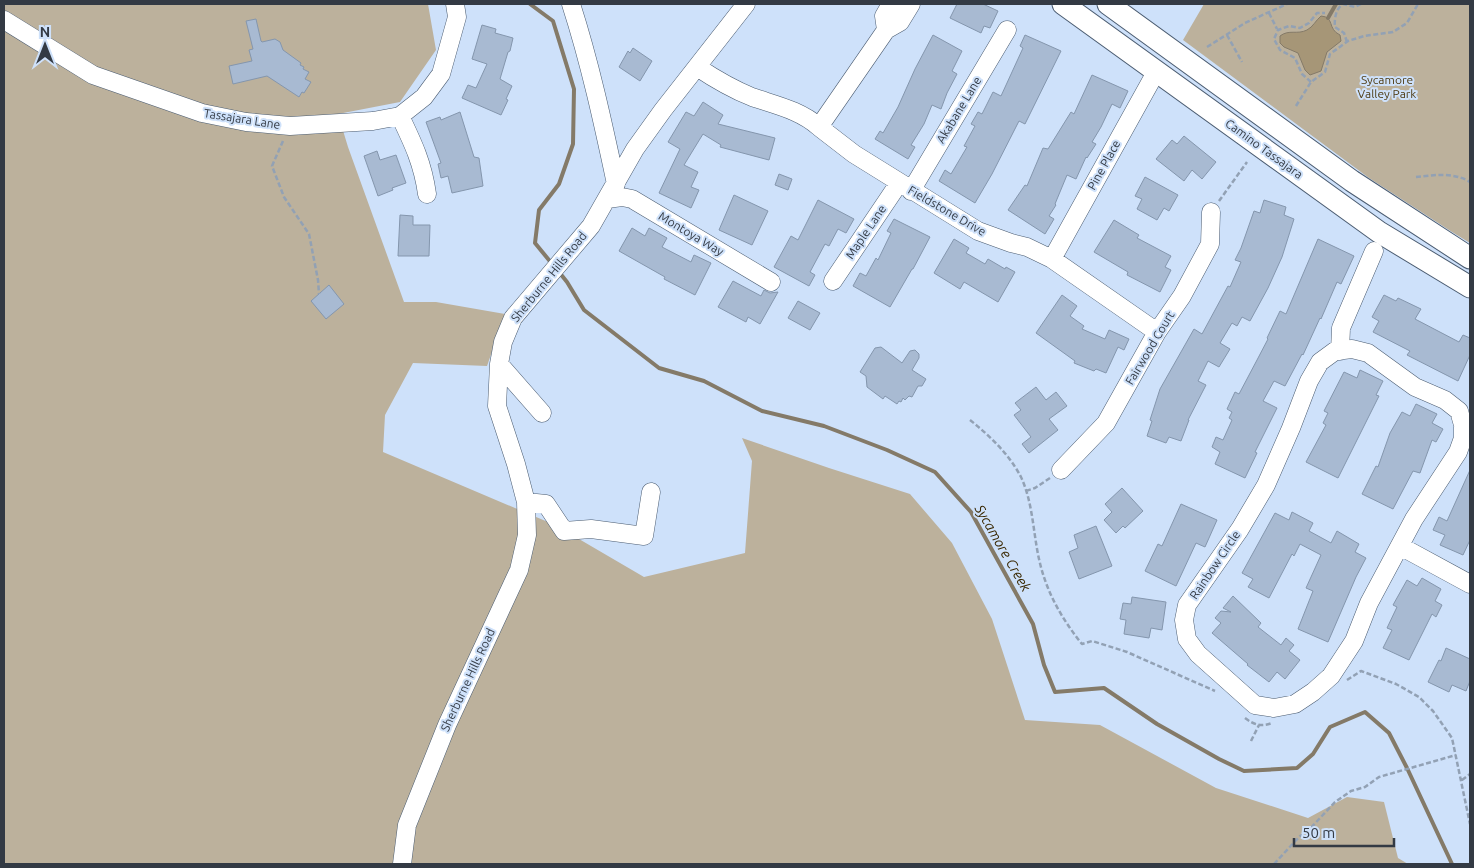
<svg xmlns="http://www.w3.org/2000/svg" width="1474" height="868" viewBox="0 0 1474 868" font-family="Ubuntu,sans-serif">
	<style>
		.green { fill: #bcb19c }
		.water { fill: #a69677; stroke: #847a68 }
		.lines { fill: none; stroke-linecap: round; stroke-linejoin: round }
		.stream { stroke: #847a68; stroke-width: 4 }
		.building { fill: #a8bad2; stroke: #8496ad }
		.minor-casing { stroke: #4b5c71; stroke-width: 19 }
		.major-casing { stroke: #4b5c71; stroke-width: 23 }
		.path { stroke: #92a1b4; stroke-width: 2.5; stroke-dasharray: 5 2.5; stroke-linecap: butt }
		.minor { stroke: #fff; stroke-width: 18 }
		.major { stroke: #fff; stroke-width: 21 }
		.labels { text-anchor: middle; stroke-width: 4; stroke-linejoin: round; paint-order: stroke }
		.park-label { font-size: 12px; fill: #4e3b12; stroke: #cee1fa }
		.street-label { font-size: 12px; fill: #333a44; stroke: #cee1fa }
		.water-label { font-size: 14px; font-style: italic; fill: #392700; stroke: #cee1fa }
	</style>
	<rect width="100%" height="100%" fill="#cee1fa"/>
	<path class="green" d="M4 4H428L436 50 400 102 338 114 348 147 404 302H436L505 314 487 366 413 363 385 415 383 452 555 525 644 577 745 553 752 461 742 438 829 468 910 494 952 543 992 619 1025 720 1100 725 1216 788 1308 818 1347 797 1384 802 1398 858 1408 864H4Z
		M1204 4H1470V243L1452 232 1369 178 1183 40Z"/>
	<path class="water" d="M1321 16C1335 17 1327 29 1340 35L1341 41 1327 52 1321 71 1310 75 1305 70 1298 53 1284 47 1280 43V36C1289 29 1297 35 1307 30 1313 27 1316 20 1321 16Z"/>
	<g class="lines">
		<path class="stream" d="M530 4 553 21 574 89 573 144 559 184 539 210 535 243 553 265
			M1328 18 1336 4
			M559 272 567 282 584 310 659 368 704 381 762 411 824 426 887 450 935 472 971 512 1033 624 1044 665 1055 692 1104 688 1157 724 1219 759 1244 771 1297 768 1313 754 1330 727 1365 712 1389 733 1407 768 1452 864"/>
	</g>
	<path class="building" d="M957 4H983L998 11 990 28 984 26 981 33 950 18Z
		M256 19 261 41 262 42 275 39 280 42 283 50 301 63 300 65 304 67 303 69 309 72 305 79 311 82 304 93 302 92 299 97 267 76 233 84 229 66 252 61 249 50 253 49 246 21Z
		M482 25 496 29 495 33 513 38 510 51 508 52 500 79 512 86 506 99 508 100 501 115 462 98 468 85 476 88 487 64 472 59Z
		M933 35 962 51 952 71 957 74 947 93 941 109 932 105 924 124 911 145 915 147 908 159 875 139 880 131 883 133 898 107 915 69Z
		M1025 35 1061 51 1025 124 1019 121 992 174 975 203 939 181 945 170 951 174 967 147 964 146 975 126 971 124 978 112 982 114 993 92 1001 96 1023 48 1020 46Z
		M633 48 652 61 640 81 619 67 628 51 630 53Z
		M1092 75 1128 91 1120 108 1112 104 1101 127 1092 142 1096 144 1087 158 1086 157 1076 179 1067 175 1055 204 1056 205 1049 216 1054 219 1045 234 1008 210 1025 185 1027 186 1043 148 1048 149 1071 112 1074 114Z
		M703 102 723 115 718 124 775 138 769 160 720 147 721 145 703 134 684 165 698 172 691 187 699 190 691 208 659 193 680 149 668 142 686 112 694 116Z
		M460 112 474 157 479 158 483 186 452 193 448 176 441 178 438 164 441 163 426 122 440 117 441 120Z
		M1184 136 1216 162 1202 179 1192 170 1184 181 1156 159 1172 140 1177 144Z
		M377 151 380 160 396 155 406 183 392 188 393 190 378 196 364 156Z
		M779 174 792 179 788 190 775 185Z
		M1145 177 1178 195 1169 211 1164 208 1157 220 1137 209 1142 199 1135 196Z
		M734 195 768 211 752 245 719 230Z
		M818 200 854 219 846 233 838 229 829 246 825 244 810 272 815 275 809 286 774 267 791 236 798 240Z
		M1264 200 1286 207 1284 215 1294 219 1282 257 1268 288 1250 321 1242 317 1237 326 1232 323 1220 343 1230 349 1219 367 1208 361 1198 381 1206 385 1188 420H1189L1181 441 1169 437 1166 443 1147 436 1152 421 1150 420 1160 389 1194 329 1202 334 1228 286 1230 287 1241 262 1235 260 1241 248 1254 211 1260 213Z
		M400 215 413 216V225H430L429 256H398Z
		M894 219 930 237 913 269H912L890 307 853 286 860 273 866 276 876 258 878 260 891 233 887 231Z
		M1114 220 1139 235 1137 238 1171 256 1165 267 1171 270 1160 292 1127 275 1128 272 1094 252Z
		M632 228 645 236 649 228 667 238 662 247 691 262 694 255 711 263 695 295 664 279 665 277 619 251Z
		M954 239 969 248 966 253 985 264 988 259 1005 269 1006 267 1015 272 998 302 964 282 960 289 934 273Z
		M1318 239 1354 256 1341 284 1337 282 1321 319 1320 318 1303 355 1302 354 1285 386 1274 381 1263 401 1277 408 1255 452 1257 453 1245 478 1215 464 1220 452 1212 447 1216 437 1223 440 1232 420 1229 418 1232 412 1227 409 1235 392 1239 394 1257 360 1268 339 1267 338 1280 311 1286 314Z
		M733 281 761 296 764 290 770 293 778 292 760 324 748 317 746 322 718 307Z
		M329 285 344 304 326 319 311 301Z
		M1062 295 1077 306 1070 316 1084 326 1082 329 1105 339 1109 330 1129 339 1124 350 1118 347 1106 373 1096 369 1094 371 1074 363 1075 361 1036 333Z
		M1384 295 1396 301 1398 298 1421 309 1415 319 1459 342 1463 335 1470 338V355L1458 381 1407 355 1410 351 1373 332 1379 321 1372 317Z
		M798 301 820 313 810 330 788 318Z
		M881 347 902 363 910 351 915 350 919 354V358L912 370 926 379 922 386H918L912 397 909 396 905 400 903 398 901 402 899 401 897 404 885 396 883 399 867 387 866 376 860 372 875 348Z
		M1360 370 1383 381 1376 395 1379 396 1338 478 1306 462 1326 425 1323 423 1328 413 1324 411 1344 372 1357 378Z
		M1036 387 1046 400 1056 392 1067 406 1049 419 1058 430 1029 453 1022 444 1031 437 1014 415 1021 410 1015 403Z
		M1416 404 1437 414 1432 423 1443 429 1436 442 1432 440 1420 473 1413 471 1393 509 1362 494 1376 466 1378 467 1390 433 1402 412 1410 416Z
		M1470 470V540L1463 555 1440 545 1445 535 1433 530 1439 517 1447 521Z
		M1122 488 1143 511 1125 528 1123 526 1116 533 1104 520 1112 512 1105 504Z
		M1181 504 1217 520 1205 547 1196 543 1176 586 1145 571 1158 544 1162 546Z
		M1292 512 1313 523 1309 531 1331 543 1337 531 1359 544 1355 552 1366 558 1356 577 1328 642 1298 629 1313 591 1306 588 1321 555 1300 544 1294 556 1292 554 1269 598 1248 587 1253 579 1242 573 1275 513 1289 520Z
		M1096 526 1112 566 1079 579 1069 552 1078 548 1074 535Z
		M1422 578 1441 589 1435 601 1442 605 1436 617 1432 614 1409 660 1383 648 1392 630 1387 628 1397 607 1393 605 1407 580 1417 586Z
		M1233 596 1261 623 1258 627 1281 645 1286 638 1294 645 1289 651 1300 660 1285 679 1277 672 1269 682 1247 665 1248 664 1212 633 1221 623 1215 618 1221 611 1231 612 1223 608Z
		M1132 597 1166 602 1162 630 1151 628 1149 638 1124 634 1126 620 1120 619 1123 603 1131 604Z
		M1446 648 1470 659V681L1466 691 1452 685 1449 692 1428 682 1439 660 1441 661Z"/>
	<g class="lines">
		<defs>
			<path id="minor" d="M571 4C590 63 603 123 616 184
				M4 20 93 75 202 113 246 122 290 126 373 121 400 116 424 97 441 74 457 17 455 4
				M886 30 884 16 891 4
				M697 67C715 79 732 89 752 97 775 105 800 110 819 127L886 30 900 22 911 4
				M400 116C413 143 423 164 427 194
				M819 127 854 154 978 231 1011 243 1027 247 1052 259 1157 332
				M911 191 1007 30
				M607 199 622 197 632 199 771 282
				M1052 259 1156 72
				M833 281 899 183
				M1352 349 1368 353 1415 387 1445 400 1459 411 1463 425V438L1458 452 1414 519 1369 603 1354 641 1331 676 1313 692 1295 704 1274 708 1255 705 1198 654 1187 639 1184 620 1187 605 1240 529 1266 485 1291 428 1309 381 1320 362 1335 351Z
				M1340 351 1341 328 1374 251
				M499 364 542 413
				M1061 470 1106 423 1157 332 1182 296 1210 244 1211 212
				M526 502 546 504 564 531 591 529 644 536 651 492
				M1400 546 1470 584
				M402 864 407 825 447 725 519 570 527 535 526 502 516 464 497 406 499 364 503 342 513 318 591 226 635 149 663 110 746 4"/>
			<path id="major" d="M1063 4 1379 232 1470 287
				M1108 4 1352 181 1470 258"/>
		</defs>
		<use href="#minor" class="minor-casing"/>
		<use href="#major" class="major-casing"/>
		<path class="path" d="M1269 13 1277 29
			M1227 35 1242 62
			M1347 42 1344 33 1335 27C1334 19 1336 8 1343 4L1355 7 1361 4
			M1207 47 1245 23 1287 4
			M1311 82 1302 74 1295 58 1280 50 1274 39 1278 30 1289 26 1300 28 1309 23 1317 13H1325
			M1296 106 1311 82 1325 72 1330 54 1348 41 1364 36 1393 32 1407 23 1418 4
			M283 141 272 166 284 197 309 234 318 280 319 294
			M1416 177C1434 175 1454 172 1470 182
			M1219 201 1247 162
			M970 420C990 436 1009 454 1021 477 1033 503 1033 532 1039 559 1046 591 1061 618 1082 644L1092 641 1127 652 1215 691
			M1026 491 1035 488 1050 478
			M1347 680 1361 671 1396 684 1419 697 1433 711 1452 738 1470 824
			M1245 718C1254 725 1262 727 1272 723
			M1251 741 1259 725
			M1462 780 1470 774
			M1274 864 1300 836 1306 833 1335 802 1351 791 1365 787 1379 777 1456 755"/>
		<use href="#minor" class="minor"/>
		<use href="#major" class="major"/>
	</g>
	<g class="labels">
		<g class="park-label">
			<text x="1387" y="84">Sycamore<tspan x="1387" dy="14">Valley Park</tspan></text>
		</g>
		<g class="street-label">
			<text transform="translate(959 110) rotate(-59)" y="4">Akabane Lane</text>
			<text transform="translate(242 119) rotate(9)" y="4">Tassajara Lane</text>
			<text transform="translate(1264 149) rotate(36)" y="4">Camino Tassajara</text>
			<text transform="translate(1104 165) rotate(-61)" y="4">Pine Place</text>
			<text transform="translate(947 211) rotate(30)" y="4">Fieldstone Drive</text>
			<text transform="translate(866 232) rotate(-56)" y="4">Maple Lane</text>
			<text transform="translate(691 234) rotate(31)" y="4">Montoya Way</text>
			<text transform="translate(549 277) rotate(-51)" y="4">Sherburne Hills Road</text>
			<text transform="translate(1150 348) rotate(-59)" y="4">Fairwood Court</text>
			<text transform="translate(1215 565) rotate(-56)" y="4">Rainbow Circle</text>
			<text transform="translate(468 680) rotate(-65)" y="4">Sherburne Hills Road</text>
		</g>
		<g class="water-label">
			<text transform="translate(1003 548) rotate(60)" y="5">Sycamore Creek</text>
		</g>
	</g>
	<rect width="1474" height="868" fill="none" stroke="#333a44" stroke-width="10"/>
	<g transform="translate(45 45)" stroke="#cee1fa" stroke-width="4" paint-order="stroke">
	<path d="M0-4L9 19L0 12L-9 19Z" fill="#333a44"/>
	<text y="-8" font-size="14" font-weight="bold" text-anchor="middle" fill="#333a44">N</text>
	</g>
	<path d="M1294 838v8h100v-8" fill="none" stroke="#333a44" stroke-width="2.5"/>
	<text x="1302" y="838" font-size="15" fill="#333a44" stroke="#cee1fa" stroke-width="4" paint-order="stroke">50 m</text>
</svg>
